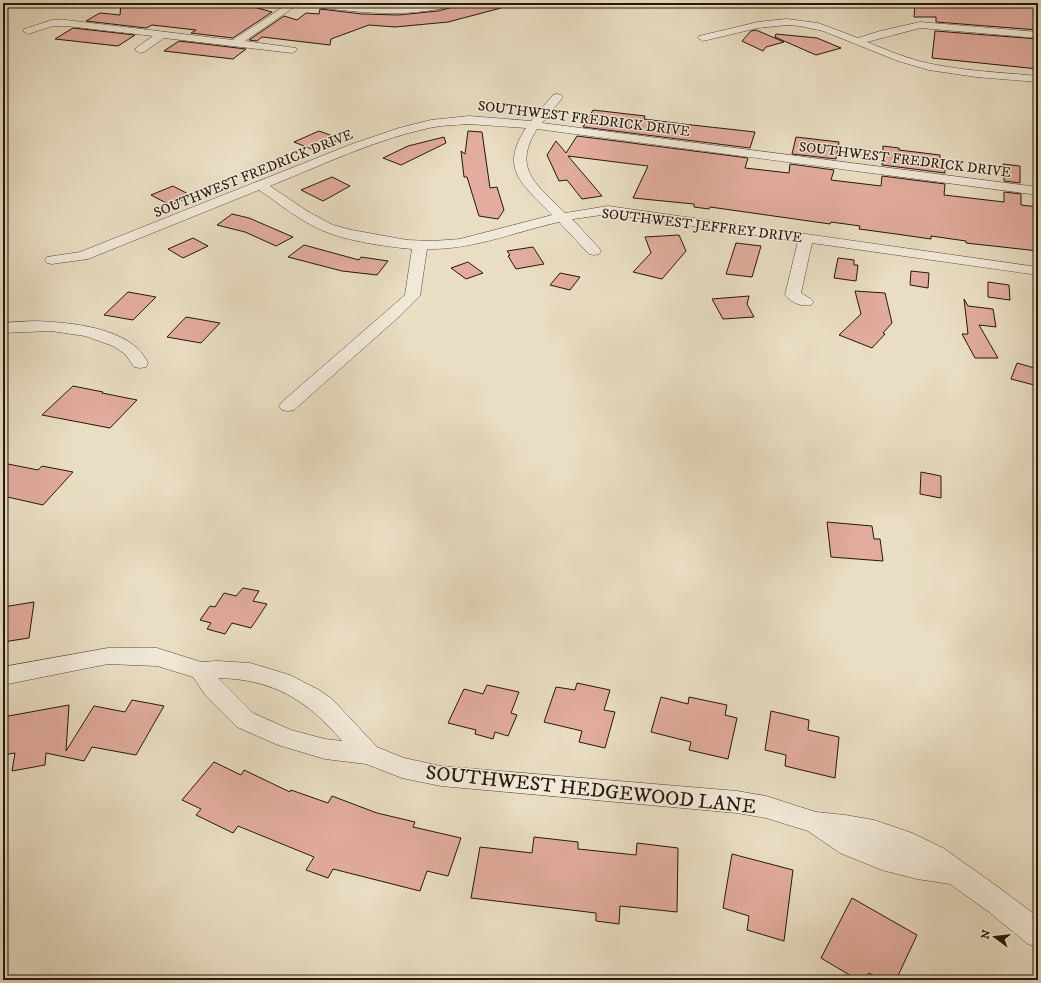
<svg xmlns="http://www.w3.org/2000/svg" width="1041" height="983" viewBox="0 0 1041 983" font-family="'IM FELL DW Pica',serif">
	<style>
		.building { fill: #e2ac9e; stroke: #24170c }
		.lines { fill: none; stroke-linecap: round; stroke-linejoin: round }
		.minor-casing { stroke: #55483a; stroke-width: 1 }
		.minor { fill: #f1e9d8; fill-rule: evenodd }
		.labels { text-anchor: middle; stroke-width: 3; stroke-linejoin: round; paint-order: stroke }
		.far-street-label { font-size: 14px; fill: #24170c; stroke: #f1e9d8 }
		.near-street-label { font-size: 20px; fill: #24170c; stroke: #f1e9d8 }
	</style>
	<rect width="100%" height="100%" fill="#e9ddc3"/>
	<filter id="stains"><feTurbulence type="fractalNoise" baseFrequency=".005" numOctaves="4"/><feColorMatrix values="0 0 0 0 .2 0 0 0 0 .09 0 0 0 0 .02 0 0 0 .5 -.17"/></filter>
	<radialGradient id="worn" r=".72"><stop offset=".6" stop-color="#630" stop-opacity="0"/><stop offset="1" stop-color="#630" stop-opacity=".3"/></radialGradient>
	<path class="building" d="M121 3H239L272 12 233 38 191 33 196 30 152 25 146 28 86 21 100 13 120 15Z
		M350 3H435L417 6Z
		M460 3H500L501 8 448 22 395 27 369 25 331 39 330 45 262 37 257 41 249 40 284 16 297 20 306 13 319 14 320 9 362 14 399 15 438 11 457 6Z
		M915 3 1038 4V30L936 22V17H914Z
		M73 28 135 35 118 46 55 39Z
		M756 30 784 42 766 47 763 51 742 41 751 31Z
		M935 31 1038 39V69L932 58Z
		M776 34 817 38 841 48 816 55 775 37Z
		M179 41 246 49 233 59 164 51Z
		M593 110 645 116 644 119 683 124 755 132 750 148 583 127Z
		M319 131 341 139 314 150 294 142Z
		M468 131 482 132 490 188 497 187 504 210 498 219 479 216 467 177H464L461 151 465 154Z
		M577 136 748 158 745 168 789 173 790 164 834 170 831 180 881 186 882 176 945 184 944 195 1004 202V192L1021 194V205L1038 207V251L966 243V241L931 236V239L896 234 859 229 860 226 831 222 830 224 710 207 709 209 694 207V204L633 198 648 166 568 156 602 196 582 199 567 180 559 181 547 155 556 141 566 153Z
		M444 137 446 143 401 165 383 158 408 146Z
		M796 137 839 142 836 159 792 154Z
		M883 146 899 148V150L940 155V159H945V173L882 165Z
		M1003 164 1020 166V183L1004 181Z
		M332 177 350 186 323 201 301 190Z
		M173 186 192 196 170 205 151 195Z
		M232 214 249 218 293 237 276 246 245 232 217 225Z
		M679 235 686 251 662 279 633 272 651 253 645 237Z
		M193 238 208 246 183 258 168 249Z
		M736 243 761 246 752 277 726 274Z
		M304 245 359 260 361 257 388 261 377 275 342 271 288 257Z
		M533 247 544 264 516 269 508 256 510 255 507 251Z
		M838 258 854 260V265H858L856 281 834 278Z
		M468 262 483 273 466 279 451 268Z
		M911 271 929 273 928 288 910 285Z
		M560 273 580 277 570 290 550 285Z
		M988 282 1009 285 1010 300 988 297Z
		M855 291 885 293 892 323 883 333 885 334 872 348 839 335 861 314Z
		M128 292 156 297 133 320 104 315Z
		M749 296 747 304 754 317 723 319 712 299Z
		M964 299 968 306 993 309 996 327 979 325 998 358H975L962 334H968Z
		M186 317 220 323 201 343 167 337Z
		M1017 363 1038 369V386L1011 379Z
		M73 386 103 392 102 393 137 400 110 428 42 415Z
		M3 463 38 470 42 466 73 472 43 505 3 496Z
		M921 472 941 476V498L920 494Z
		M827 522 872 526 874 539H880L883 561 831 557Z
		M243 588 259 591 253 601 267 604 251 628 232 623 225 634 207 629 211 623 200 620 210 606 215 607 224 593 236 596Z
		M34 602 29 638 3 642V607Z
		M577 683 610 690 604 710 615 712 605 748 579 742 582 731 544 722 556 687 575 690Z
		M487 685 519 692 511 713 517 715 508 736 495 732 493 739 475 734 476 730 448 723 464 689 483 694Z
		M661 697 688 704 689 697 727 705 725 715 737 718 728 759 689 750 691 742 651 732Z
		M132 700 164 706 136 755 92 747 84 761 46 753 45 765 12 771 15 753 3 755V717L69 705 66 751 94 706 125 712Z
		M771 711 809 720 808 730 839 737 835 778 785 766 786 755 765 750Z
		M214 762 241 775 244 770 290 792 291 790 328 803 332 796 377 813 415 822 413 827 461 838 448 876 427 871 420 891 333 869 328 878 306 870 314 857 238 826 233 833 196 815 201 809 182 800Z
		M534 837 578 842V849L636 855 637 843 678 848 677 912 620 906 619 924 596 921V913L471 898 480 847 532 853Z
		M732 854 793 870 784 941 747 930 749 916 723 908Z
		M852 898 917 935 896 980H881L869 973 865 980H858L821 958Z"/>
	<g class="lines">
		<defs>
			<path id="minor" d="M289 3H329L398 8H417L443 3H459L457 5C403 19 359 12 304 6L300 3 245 41 296 48 297 50 292 53 164 38 144 52 140 53 135 50 136 48 153 36 66 26H53L28 34 23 31 24 29 52 20H66L233 40Z
				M787 19 818 23 858 38 880 31 920 22 1038 32V38L920 28 867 42C884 49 901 56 919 61 958 71 998 72 1038 76V82L976 77 929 70 898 61 823 31 800 26 787 25 758 28 703 41 698 38 699 36 758 22Z
				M557 94 561 95 563 97 542 123 1038 187V195L537 129C511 170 538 185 565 213L608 206 1038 267V275L812 243 801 293 811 299 814 302 811 305C803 307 791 303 785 295L798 241 608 214 574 219H572L599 248 601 251 599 254 594 255 589 254 559 222C515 232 472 250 427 249L420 296 401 315 294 410 288 411 282 410 279 406 282 402 405 295 412 249C388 247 346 241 324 231 301 222 280 204 259 190L88 259 52 264 47 263 45 260 47 257 80 252 352 144 399 128 431 120 469 116 531 121 553 95ZM469 124 526 128C498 170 524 185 552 215L460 239 433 241 407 240 352 230 333 225 307 211 270 186C322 165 374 140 429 128 442 125 456 125 469 124Z
				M34 321C65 322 113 326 137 348 142 352 145 358 148 363L146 367 140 368 134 367 125 354 113 346 85 336 51 331 3 333V323Z
				M108 648H157L201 662 217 661 250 663 290 675 319 690 332 699 377 747 404 758 441 766 737 791 766 796 816 812 845 815 874 820 912 833 943 848 998 887 1038 917V948L1028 944 989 912 950 884 917 879 882 870 840 853 808 831 766 818 737 813 441 786 402 778 366 764 325 759 278 745 237 727 206 696 193 677 157 666 108 664 3 685V667ZM218 678C273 679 307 700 342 741L325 739 291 730 253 713Z"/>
		</defs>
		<use href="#minor" class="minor-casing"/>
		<use href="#minor" class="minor"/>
	</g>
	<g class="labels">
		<g class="far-street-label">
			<text transform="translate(584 118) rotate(7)" y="5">SOUTHWEST FREDRICK DRIVE</text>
			<text transform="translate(905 159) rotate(7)" y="5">SOUTHWEST FREDRICK DRIVE</text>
			<text transform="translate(253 173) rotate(-22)" y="5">SOUTHWEST FREDRICK DRIVE</text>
			<text transform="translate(702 225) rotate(7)" y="5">SOUTHWEST JEFFREY DRIVE</text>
		</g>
		<g class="near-street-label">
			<text transform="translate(591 789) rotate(6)" y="7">SOUTHWEST HEDGEWOOD LANE</text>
		</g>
	</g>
	<rect width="1041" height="983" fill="none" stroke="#e9ddc3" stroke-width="16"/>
	<rect x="4" y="4" width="1033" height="975" fill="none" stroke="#24170c" stroke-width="2"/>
	<rect x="8" y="8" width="1025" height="967" fill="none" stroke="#24170c"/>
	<g transform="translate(995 937) rotate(285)" stroke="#f1e9d8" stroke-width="3" paint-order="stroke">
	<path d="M0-3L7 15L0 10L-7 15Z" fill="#24170c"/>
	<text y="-6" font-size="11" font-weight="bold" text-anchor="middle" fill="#24170c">N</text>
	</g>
	<rect width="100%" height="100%" filter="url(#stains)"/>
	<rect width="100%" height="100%" fill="url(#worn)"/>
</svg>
